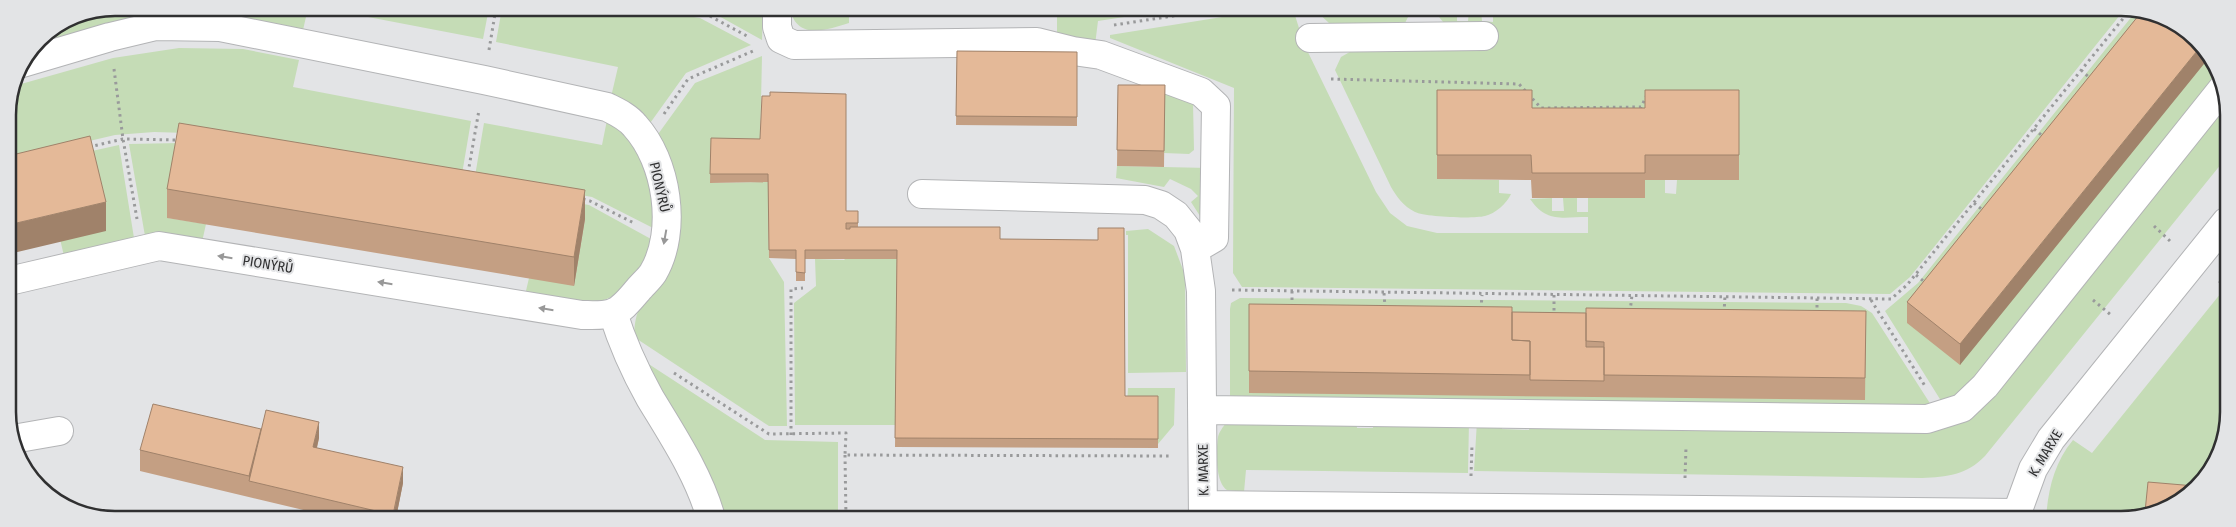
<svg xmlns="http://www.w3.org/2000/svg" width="2236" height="527" viewBox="0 0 2236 527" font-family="'Fira Sans Condensed',sans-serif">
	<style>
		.green { fill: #c5dcb6 }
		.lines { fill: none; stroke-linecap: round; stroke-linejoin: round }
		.minor-casing { stroke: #b3b4b6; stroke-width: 30 }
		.path { stroke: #999a9b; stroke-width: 3; stroke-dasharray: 2.5 4; stroke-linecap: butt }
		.minor { stroke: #fff; stroke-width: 28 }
		.wall { fill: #c49f83 }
		.shaded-wall { fill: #a0826a }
		.building { fill: #e4b998; stroke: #a0826a }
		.oneway { fill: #989898 }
		.labels { text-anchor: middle; stroke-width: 4; stroke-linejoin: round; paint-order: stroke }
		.street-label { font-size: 14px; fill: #303031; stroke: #e3e4e6 }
		.rim { fill: none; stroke: #303031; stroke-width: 2.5 }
	</style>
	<rect width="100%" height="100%" fill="#e3e4e6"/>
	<path class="green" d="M115 8H308L303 30 245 19 31 51 39 39 74 16Z
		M321 8H489L483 39Z
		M502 8H638L700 18 751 45 686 73 648 126 611 97 618 67 496 42Z
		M692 8H763L762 40 708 10Z
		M790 8H849V23C827 30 796 41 790 8Z
		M1057 8 1177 9 1098 21 1095 45 1057 38Z
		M1272 9H1293L1304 44 1376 192 1390 213 1407 226 1437 233H1588V217C1561 217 1547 223 1530 199L1552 198V211H1564L1563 198H1577V212H1588V198H1644L1645 180H1665V193L1676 194 1677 180 1739 179 1664 102 1437 179 1499 180V193L1511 194C1507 203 1495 214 1485 216 1473 219 1425 217 1415 212 1403 206 1397 197 1391 187L1335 70 1341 57 1355 49 1448 28 1435 12 1436 10 1457 11V21H1468L1469 11H1481L1482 21 1493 22V11L1549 12V9L2124 10 1910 277 1890 294 1242 287 1233 273 1234 88 1110 38V35Z
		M1314 9H1412L1405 23 1393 30 1341 28 1329 23Z
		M2137 10H2142L2197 39 2219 81 1978 381 1943 404 1885 311 1918 283Z
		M179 48 243 49 299 60 293 87 471 121 462 174 220 134 154 132 115 135 8 160V108L14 86 113 58Z
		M762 56 760 148 710 183 768 182 769 258 784 282 787 426H769L634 337C635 314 638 306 654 290L656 137 695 83Z
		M1147 79 1193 102 1194 150 1189 154 1164 153Z
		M2226 98V158L1985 456C1967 475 1947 477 1922 478L1474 471 1477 421H1502V429L1529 430 1530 422 1752 424V432H1769L1770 425 1939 423Z
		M607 120 619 127 634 144 651 184 655 229 592 197 475 176 484 123 602 145Z
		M180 143 168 218 206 224 202 242 145 236 129 144Z
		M119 145 134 238 64 256 42 162Z
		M1117 166 1209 168V230L1191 202 1198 196 1191 189 1170 179 1164 187 1116 178Z
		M542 197 589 205 651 239C643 272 621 305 582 303 563 302 544 297 525 295L529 278 574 285 585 219Z
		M1148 229 1174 246 1185 275 1186 372 1128 373V235H1126V231Z
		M846 258 897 259 895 425H795L794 303 816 286 815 259 844 260Z
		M2221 293 2226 296V433L2192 493 2128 519H2046C2048 490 2054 463 2073 440L2092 453Z
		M1240 298 1846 303 1861 306 1872 313 1933 408 1230 401V309L1231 303Z
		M644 361 765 440 838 442V518H720Z
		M1128 388H1175L1174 425 1158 444 1127 405Z
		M1356 420 1357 428H1373L1374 420 1469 421 1468 473 1246 470 1244 492 1227 490C1215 482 1216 450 1218 437 1219 432 1223 427 1226 423Z"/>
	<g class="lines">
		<defs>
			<path id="minor" d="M777 8V27L781 39 794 45 1037 42 1073 51 1101 55 1201 92 1216 106 1214 238 1195 249
				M1310 38 1484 36
				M922 194 1145 200 1161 205 1176 215 1188 230 1195 249 1201 291 1203 518
				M9 281 159 246 582 315C591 315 604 316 612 313 622 310 631 298 638 290 642 285 649 279 653 273 678 231 667 161 635 126 628 117 617 112 607 107L484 80 220 27 156 26 110 37 22 63
				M613 313C622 342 635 371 650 398 673 436 699 475 711 518
				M1203 410 1927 419 1962 408 1985 386 2223 88
				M13 439 59 431
				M1204 505 2017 513
				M2018 519 2017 513 2033 469 2051 439 2226 222"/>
		</defs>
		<use href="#minor" class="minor-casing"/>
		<path class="path" d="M672 8 706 14 747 36
			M1114 25 1219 9
			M489 50 496 8
			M114 69 123 139 137 219
			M2081 70 2092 80
			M1331 79 1519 84 1541 108 1641 107 1647 95
			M664 114 688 79 753 51
			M2034 129 2045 138
			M89 147 123 139 179 140
			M468 173 479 110
			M583 199 590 201 634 223
			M1974 203 1985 212
			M2154 226 2170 241
			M1916 275 1927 284
			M2219 281 2226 286
			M1232 290 1891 299 1907 285 2130 10
			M1292 291V308
			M1384 293 1385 307
			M1554 295V317
			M1871 300 1925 386
			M2093 300 2111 315
			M1481 309 1482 295
			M1630 312 1632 295
			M1724 313 1725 296
			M1817 314V298
			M674 373 769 434 846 433 845 455 1172 456
			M791 435V289L803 288
			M845 455 846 518
			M1471 476 1472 445
			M1685 478 1686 447"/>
		<use href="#minor" class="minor"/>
	</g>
	<path class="wall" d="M1436 9H1549V12L1436 10Z
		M2143 10 1960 365 1907 323V302Z
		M957 51 1077 52V126L956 125Z
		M1118 85H1165L1164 167 1117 166Z
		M1437 90 1532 108H1645L1739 90V180H1645V198H1532L1531 180 1437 179Z
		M711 138 846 211H858V227L1000 239 1125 396H1158V448L895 447 897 259H805V281H796V259L769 258 768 182 710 183Z
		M167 189 585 219 574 286 167 218Z
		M1249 304 1512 312 1586 313 1866 311 1865 400 1249 393Z
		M261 429 319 438 317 448 403 483 396 518H337L140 471V450Z"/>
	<path class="shaded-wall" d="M2201 46 2208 59 1960 365V344Z
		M585 190V219L574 286V257Z
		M106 202V231L9 254 8 225Z
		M319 422V438L313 463V447Z
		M261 429V451L249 481V476Z
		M403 467V483L396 518H393Z"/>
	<path class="building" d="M2143 10 2197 39 2201 46 1960 344 1907 302Z
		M957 51 1077 52V117L956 116Z
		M1118 85H1165L1164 151 1117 150Z
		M1437 90H1532V108H1645V90H1739V155H1645V173H1532L1531 155H1437Z
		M770 92 846 94V211H858V223H846V229H850V227H1000V239L1098 240V228H1124L1125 396H1158V439L895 438 897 250H805V273L796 272V250H769L768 174H710L711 138 760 139 762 96H770Z
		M179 123 585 190 574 257 167 189Z
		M90 136 106 202 8 225V156Z
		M1249 304 1512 307V340L1530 341V375L1249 371Z
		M1586 308 1866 311 1865 378 1604 375V342L1586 341Z
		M1512 312 1586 313V347H1604V381L1530 380V341L1512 340Z
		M153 404 261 429 249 476 140 450Z
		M266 410 319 422 313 447 403 467 393 515 249 481Z
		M2148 482 2195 486 2192 493 2145 512Z"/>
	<defs><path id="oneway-solid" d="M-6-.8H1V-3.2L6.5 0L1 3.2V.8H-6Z" transform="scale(1.25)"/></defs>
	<g class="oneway">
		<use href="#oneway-solid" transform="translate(665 237) rotate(100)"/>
		<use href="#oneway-solid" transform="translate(225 257) rotate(-171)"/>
		<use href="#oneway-solid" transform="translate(385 283) rotate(-171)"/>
		<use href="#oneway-solid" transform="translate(546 309) rotate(-171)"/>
	</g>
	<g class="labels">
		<g class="street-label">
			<text transform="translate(660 187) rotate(77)" y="5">PIONÝRŮ</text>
			<text transform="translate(268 264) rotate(9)" y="5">PIONÝRŮ</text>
			<text transform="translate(2045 453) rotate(-59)" y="5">K. MARXE</text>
			<text transform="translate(1203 470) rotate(-91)" y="5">K. MARXE</text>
		</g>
	</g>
	<path d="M0 0H2236V527H0ZM115 16H2121A99 99 0 0 1 2220 115V412A99 99 0 0 1 2121 511H115A99 99 0 0 1 16 412V115A99 99 0 0 1 115 16Z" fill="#e3e4e6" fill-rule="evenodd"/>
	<path class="rim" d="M115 16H2121A99 99 0 0 1 2220 115V412A99 99 0 0 1 2121 511H115A99 99 0 0 1 16 412V115A99 99 0 0 1 115 16Z"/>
</svg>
